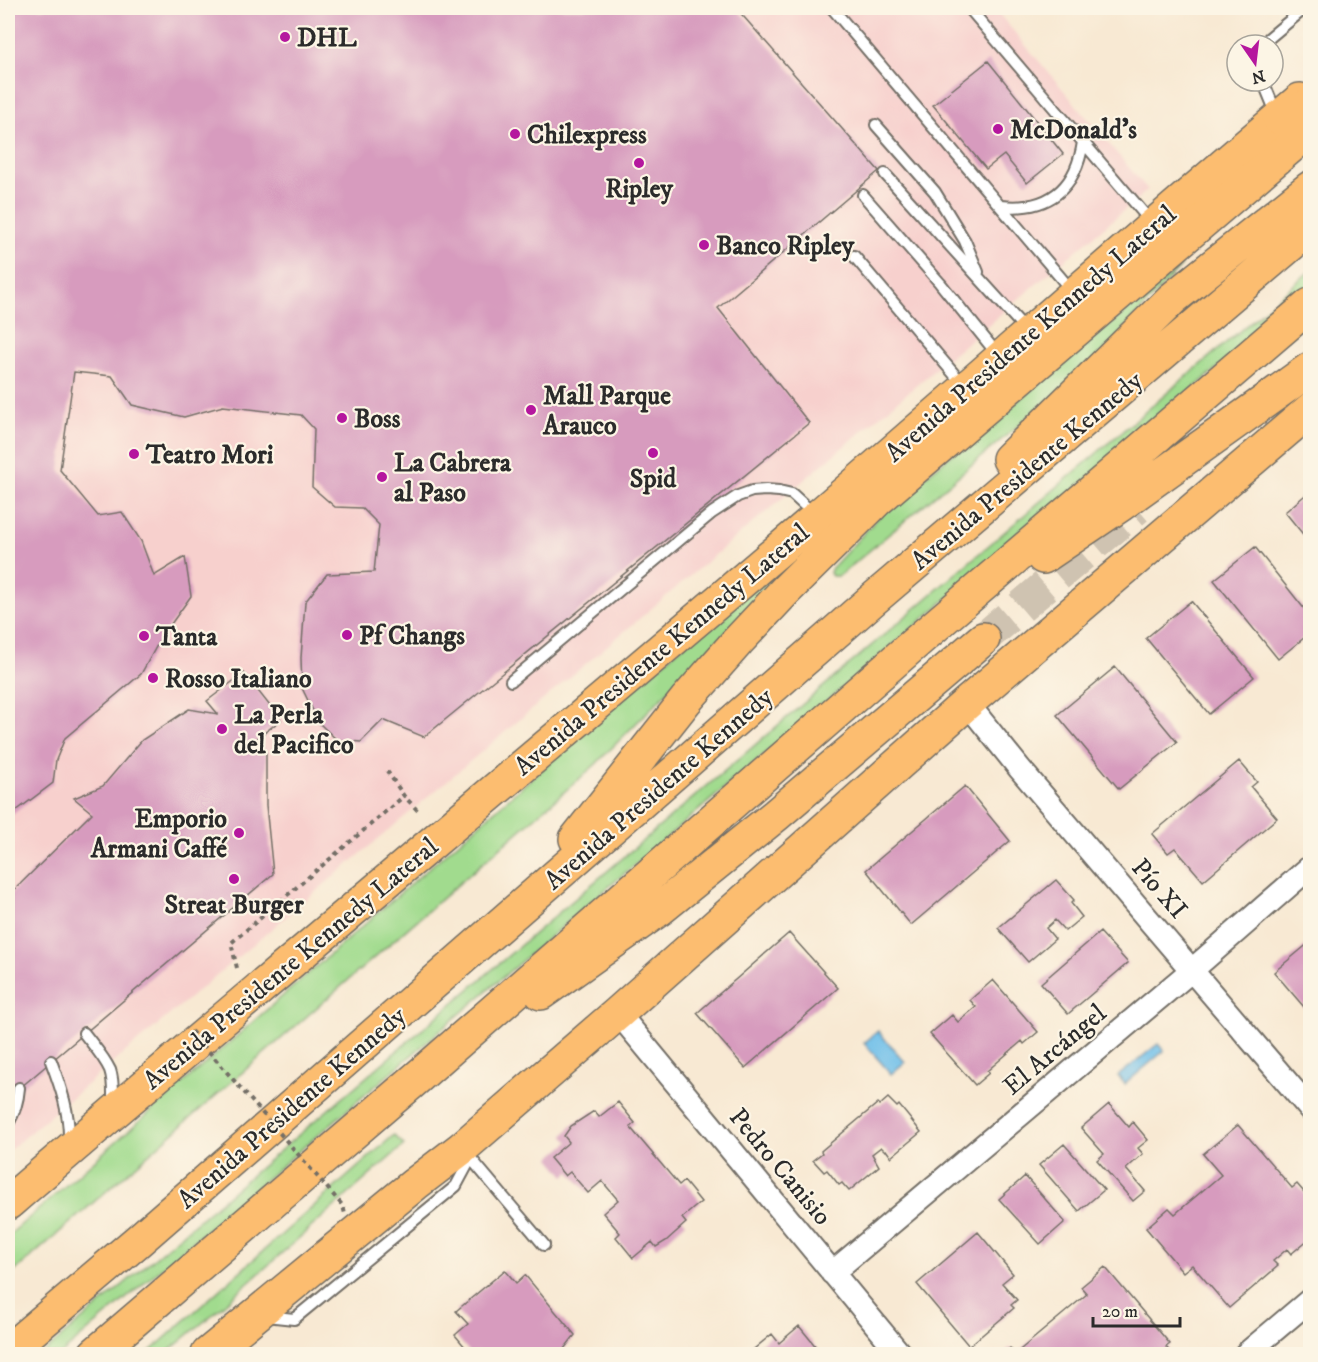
<svg xmlns="http://www.w3.org/2000/svg" width="1318" height="1362" viewBox="0 0 1318 1362" font-family="'IM FELL DW Pica',serif">
	<style>
		.built { fill: #f7d0cd }
		.green { fill: #a1db8e; stroke: #66835c; stroke-width: 1.5 }
		.water { fill: #6ebfea; stroke: #4c758a; stroke-width: 1.5 }
		.building { fill: #d79bbe }
		.lines { fill: none; stroke-linecap: round; stroke-linejoin: round }
		.highway-tunnel { stroke: #cfc3b1; stroke-width: 33; stroke-dasharray: 33 16; stroke-linecap: butt }
		.lane-casing { stroke: #736e66; stroke-width: 14 }
		.street-casing { stroke: #736e66; stroke-width: 26 }
		.primary-casing { stroke: #736e66; stroke-width: 36 }
		.highway-casing { stroke: #736e66; stroke-width: 36 }
		.path { stroke: #736e66; stroke-width: 4; stroke-dasharray: 4.5 4.5; stroke-linecap: butt }
		.lane { stroke: #fff; stroke-width: 10 }
		.street { stroke: #fff; stroke-width: 22 }
		.primary { stroke: #fcbd6f; stroke-width: 33 }
		.highway { stroke: #fcbd6f; stroke-width: 33 }
		.path-bridge { stroke: #736e66; stroke-width: 4; stroke-dasharray: 4.5 4.5; stroke-linecap: butt }
		.poi-dot { fill: #b5179e; stroke: #fcf5e5; stroke-width: 2 }
		.labels { text-anchor: middle; stroke-width: 4.5; stroke-linejoin: round; paint-order: stroke }
		.poi-label { font-size: 26px; font-weight: bold; fill: #2b2b2b; stroke: #fcf5e5; text-anchor: start }
		.street-label { font-size: 26px; fill: #2b2b2b; stroke: #fcf5e5 }
	</style>
	<rect width="100%" height="100%" fill="#fcf5e5"/>
	<filter id="ink" filterUnits="userSpaceOnUse"><feTurbulence type="fractalNoise" baseFrequency=".0167" numOctaves="2"/><feDisplacementMap in="SourceGraphic" scale="12" xChannelSelector="R" yChannelSelector="G"/><feConvolveMatrix kernelMatrix="1 2 1 2 8 2 1 2 1" color-interpolation-filters="sRGB"/></filter>
	<filter id="wash" filterUnits="userSpaceOnUse"><feTurbulence type="fractalNoise" baseFrequency=".008" numOctaves="4" result="noise"/><feDisplacementMap in="SourceGraphic" scale="24" xChannelSelector="R" yChannelSelector="G"/><feGaussianBlur stdDeviation="1.35" result="paint"/><feColorMatrix in="noise" values="0 0 0 0 0 0 0 0 0 0 0 0 0 0 0 0 0 1.4 0 .05"/><feComposite in="paint" operator="in"/></filter>
	<g filter="url(#wash)">
		<rect width="100%" height="100%" fill="#f8e9d3"/>
		<path class="built" d="M8 8H994L1148 190 8 1151Z"/>
		<path class="green" d="M1182 265 1095 361 844 572 839 576H832L830 573 831 569 887 508Z
			M1310 271V289L61 1354H42Z
			M860 497 595 765 8 1277V1236L677 651Z
			M394 1135 404 1145 212 1315 165 1354H147Z"/>
		<path class="water" d="M878 1031 905 1062 891 1074 864 1043Z
			M1158 1044 1164 1051 1125 1084 1118 1076Z"/>
		<g id="blocks">
			<path class="building" d="M8 8H736L879 171 718 308 809 423 424 737 383 720 361 742 337 740 319 723 302 688 301 658 305 602 327 574 374 572 379 525 362 508 335 507 312 487 314 429 301 415 223 406 184 417 132 405 112 376 74 372 60 470 98 516 122 512 141 541 154 576 185 557 191 596 161 638 141 674 65 738 56 760 53 783 8 817Z
				M988 61 1063 154 1027 183 1004 155 986 169 933 105Z
				M1310 491V543L1285 512Z
				M1255 547 1310 616V633L1278 659 1214 580Z
				M1191 601 1254 677 1209 714 1146 638Z
				M1115 667 1177 742 1119 789 1057 715Z
				M244 673 281 720 256 739 266 752V805L273 874 8 1098V896L92 813 74 798 103 786 142 740 189 709 218 714 207 701Z
				M1239 761 1257 782 1251 787 1277 818 1203 881 1175 848 1168 853 1152 834Z
				M965 786 1010 841 911 925 866 870Z
				M1056 880 1074 900 1071 903 1082 917 1065 931 1055 920 1046 928 1055 939 1028 962 998 928Z
				M1100 932 1128 963 1068 1014 1041 983Z
				M789 933 838 988 745 1068 697 1013Z
				M1310 942V1014L1274 972Z
				M993 980 1038 1032 1024 1044 1022 1041 987 1071 989 1073 975 1085 930 1034 952 1015 958 1022 976 1007 970 1000Z
				M888 1098 897 1107 899 1105 921 1132 891 1157 886 1150 885 1151 881 1147 872 1154 879 1166 849 1191 842 1183 839 1185 827 1170 824 1172 813 1160 822 1153 821 1151 878 1103 880 1105Z
				M618 1102 635 1123 630 1127 679 1185 684 1181 701 1202 682 1218 686 1223 666 1241 656 1247 652 1242 633 1258 616 1237 620 1233 603 1213 618 1200 602 1181 588 1193 570 1172 565 1176 550 1158 569 1142 564 1136 571 1126 594 1111 599 1117Z
				M1109 1104 1129 1127 1133 1122 1148 1140 1138 1148 1143 1154 1126 1169 1145 1191 1133 1201 1097 1160 1104 1154 1081 1128Z
				M1238 1125 1292 1188 1297 1184 1310 1199V1238L1291 1254 1287 1249 1273 1261 1278 1266 1229 1308 1192 1265 1183 1272 1146 1228 1169 1208 1175 1214 1221 1175 1203 1154Z
				M1064 1144 1104 1190 1079 1211 1039 1165Z
				M1025 1176 1065 1222 1040 1244 999 1199Z
				M978 1232 1013 1274 1002 1283 1017 1300 1011 1305 1014 1308 969 1346 917 1284Z
				M1105 1267 1170 1344 1166 1347 1172 1354H1002L1010 1348 1015 1354 1087 1294 1081 1287Z
				M505 1270 516 1283 525 1275 575 1335 560 1354H471L455 1335 468 1324 456 1311Z
				M799 1326 822 1354H748L772 1334 779 1343Z"/>
		</g>
	</g>
	<g filter="url(#ink)">
		<use href="#blocks" fill-opacity="0" stroke="#736e66" stroke-width="1.5"/>
		<g class="lines">
			<path class="highway-tunnel" d="M983 639 1137 508"/>
			<defs>
				<path id="lane" d="M832 8 1072 291
					M969 8 1152 223
					M1264 45 1269 38 1305 8
					M1263 81 1277 115
					M876 125 935 192 965 241 978 272
					M885 174 1027 331
					M863 195 940 283 998 355
					M1001 206C1048 211 1076 189 1083 142
					M854 256 965 387
					M511 681 712 513 738 496 752 491 766 490 779 491 792 494 815 515
					M84 1033C93 1045 104 1057 110 1070 114 1081 113 1094 113 1105
					M51 1061C61 1088 70 1113 69 1142
					M8 1124C15 1112 18 1102 19 1088
					M468 1155 544 1245
					M266 1316 294 1319 456 1186 471 1158"/>
				<path id="street" d="M967 703 1020 769 1310 1109
					M618 1013 900 1354
					M832 1273 1192 970 1310 867
					M1246 1354 1310 1300"/>
				<path id="primary" d="M8 1203C275 973 547 748 815 519 977 380 1137 238 1300 100
					M208 1354 415 1184 462 1148 618 1013 967 703 1310 410"/>
				<path id="highway" d="M1279 118 1310 105
					M1009 459 1172 299 1310 188
					M1043 557 1120 505 1310 369
					M576 839 686 700 738 641 785 591 877 500 1310 130
					M541 993 661 908 776 815 983 639
					M8 1351 139 1240 870 602 1310 228
					M95 1354 418 1077 921 638 1310 305"/>
			</defs>
			<use href="#lane" class="lane-casing"/>
			<use href="#street" class="street-casing"/>
			<use href="#primary" class="primary-casing"/>
			<use href="#highway" class="highway-casing"/>
			<path class="path" d="M387 771 404 796 420 813
				M237 968 231 943 404 796"/>
			<use href="#lane" class="lane"/>
			<use href="#street" class="street"/>
			<use href="#primary" class="primary"/>
			<use href="#highway" class="highway"/>
			<path class="path-bridge" d="M191 1031 343 1206 345 1214"/>
		</g>
	</g>
	<g class="poi-dot">
		<circle cx="285" cy="37" r="6"/>
		<circle cx="998" cy="129" r="6"/>
		<circle cx="515" cy="134" r="6"/>
		<circle cx="639" cy="163" r="6"/>
		<circle cx="704" cy="245" r="6"/>
		<circle cx="531" cy="410" r="6"/>
		<circle cx="342" cy="418" r="6"/>
		<circle cx="653" cy="453" r="6"/>
		<circle cx="134" cy="454" r="6"/>
		<circle cx="382" cy="477" r="6"/>
		<circle cx="347" cy="635" r="6"/>
		<circle cx="144" cy="636" r="6"/>
		<circle cx="153" cy="678" r="6"/>
		<circle cx="222" cy="729" r="6"/>
		<circle cx="239" cy="833" r="6"/>
		<circle cx="234" cy="879" r="6"/>
	</g>
	<g class="labels">
		<g class="poi-label">
			<text x="297" y="46">DHL</text>
			<text x="1010" y="138">McDonald's</text>
			<text x="527" y="143">Chilexpress</text>
			<text x="639" y="197" text-anchor="middle">Ripley</text>
			<text x="716" y="254">Banco Ripley</text>
			<text x="543" y="404">Mall Parque<tspan x="543" dy="30">Arauco</tspan></text>
			<text x="354" y="427">Boss</text>
			<text x="146" y="463">Teatro Mori</text>
			<text x="394" y="471">La Cabrera<tspan x="394" dy="30">al Paso</tspan></text>
			<text x="653" y="487" text-anchor="middle">Spid</text>
			<text x="359" y="644">Pf Changs</text>
			<text x="156" y="645">Tanta</text>
			<text x="165" y="687">Rosso Italiano</text>
			<text x="234" y="723">La Perla<tspan x="234" dy="30">del Pacifico</tspan></text>
			<text x="227" y="827" text-anchor="end">Emporio<tspan x="227" dy="30">Armani Caffé</tspan></text>
			<text x="234" y="913" text-anchor="middle">Streat Burger</text>
		</g>
		<g class="street-label">
			<text transform="translate(1030 333) rotate(-41)" y="9">Avenida Presidente Kennedy Lateral</text>
			<text transform="translate(1026 470) rotate(-40)" y="9">Avenida Presidente Kennedy</text>
			<text transform="translate(661 649) rotate(-40)" y="9">Avenida Presidente Kennedy Lateral</text>
			<text transform="translate(658 788) rotate(-41)" y="9">Avenida Presidente Kennedy</text>
			<text transform="translate(1160 888) rotate(49)" y="9">Pío XI</text>
			<text transform="translate(290 963) rotate(-40)" y="9">Avenida Presidente Kennedy Lateral</text>
			<text transform="translate(1054 1049) rotate(-40)" y="9">El Arcángel</text>
			<text transform="translate(291 1107) rotate(-41)" y="9">Avenida Presidente Kennedy</text>
			<text transform="translate(781 1166) rotate(50)" y="9">Pedro Canisio</text>
		</g>
	</g>
	<rect width="1318" height="1362" fill="none" stroke="#fcf5e5" stroke-width="30"/>
	<g transform="translate(1255 63) rotate(166)"><circle r="28" fill="#fcf5e5" stroke="#a8a49b" stroke-width="1.5"/>
	<path d="M0-4.5L10 22L0 15L-10 22Z" fill="#b5179e"/>
	<text y="-9" font-size="16" font-weight="bold" text-anchor="middle" fill="#2b2b2b">N</text>
	</g>
	<path d="M1093 1317v9h87v-9" fill="none" stroke="#2b2b2b" stroke-width="3"/>
	<text x="1102" y="1317" font-size="18" fill="#2b2b2b" stroke="#fcf5e5" stroke-width="4.5" paint-order="stroke">20 m</text>
</svg>
